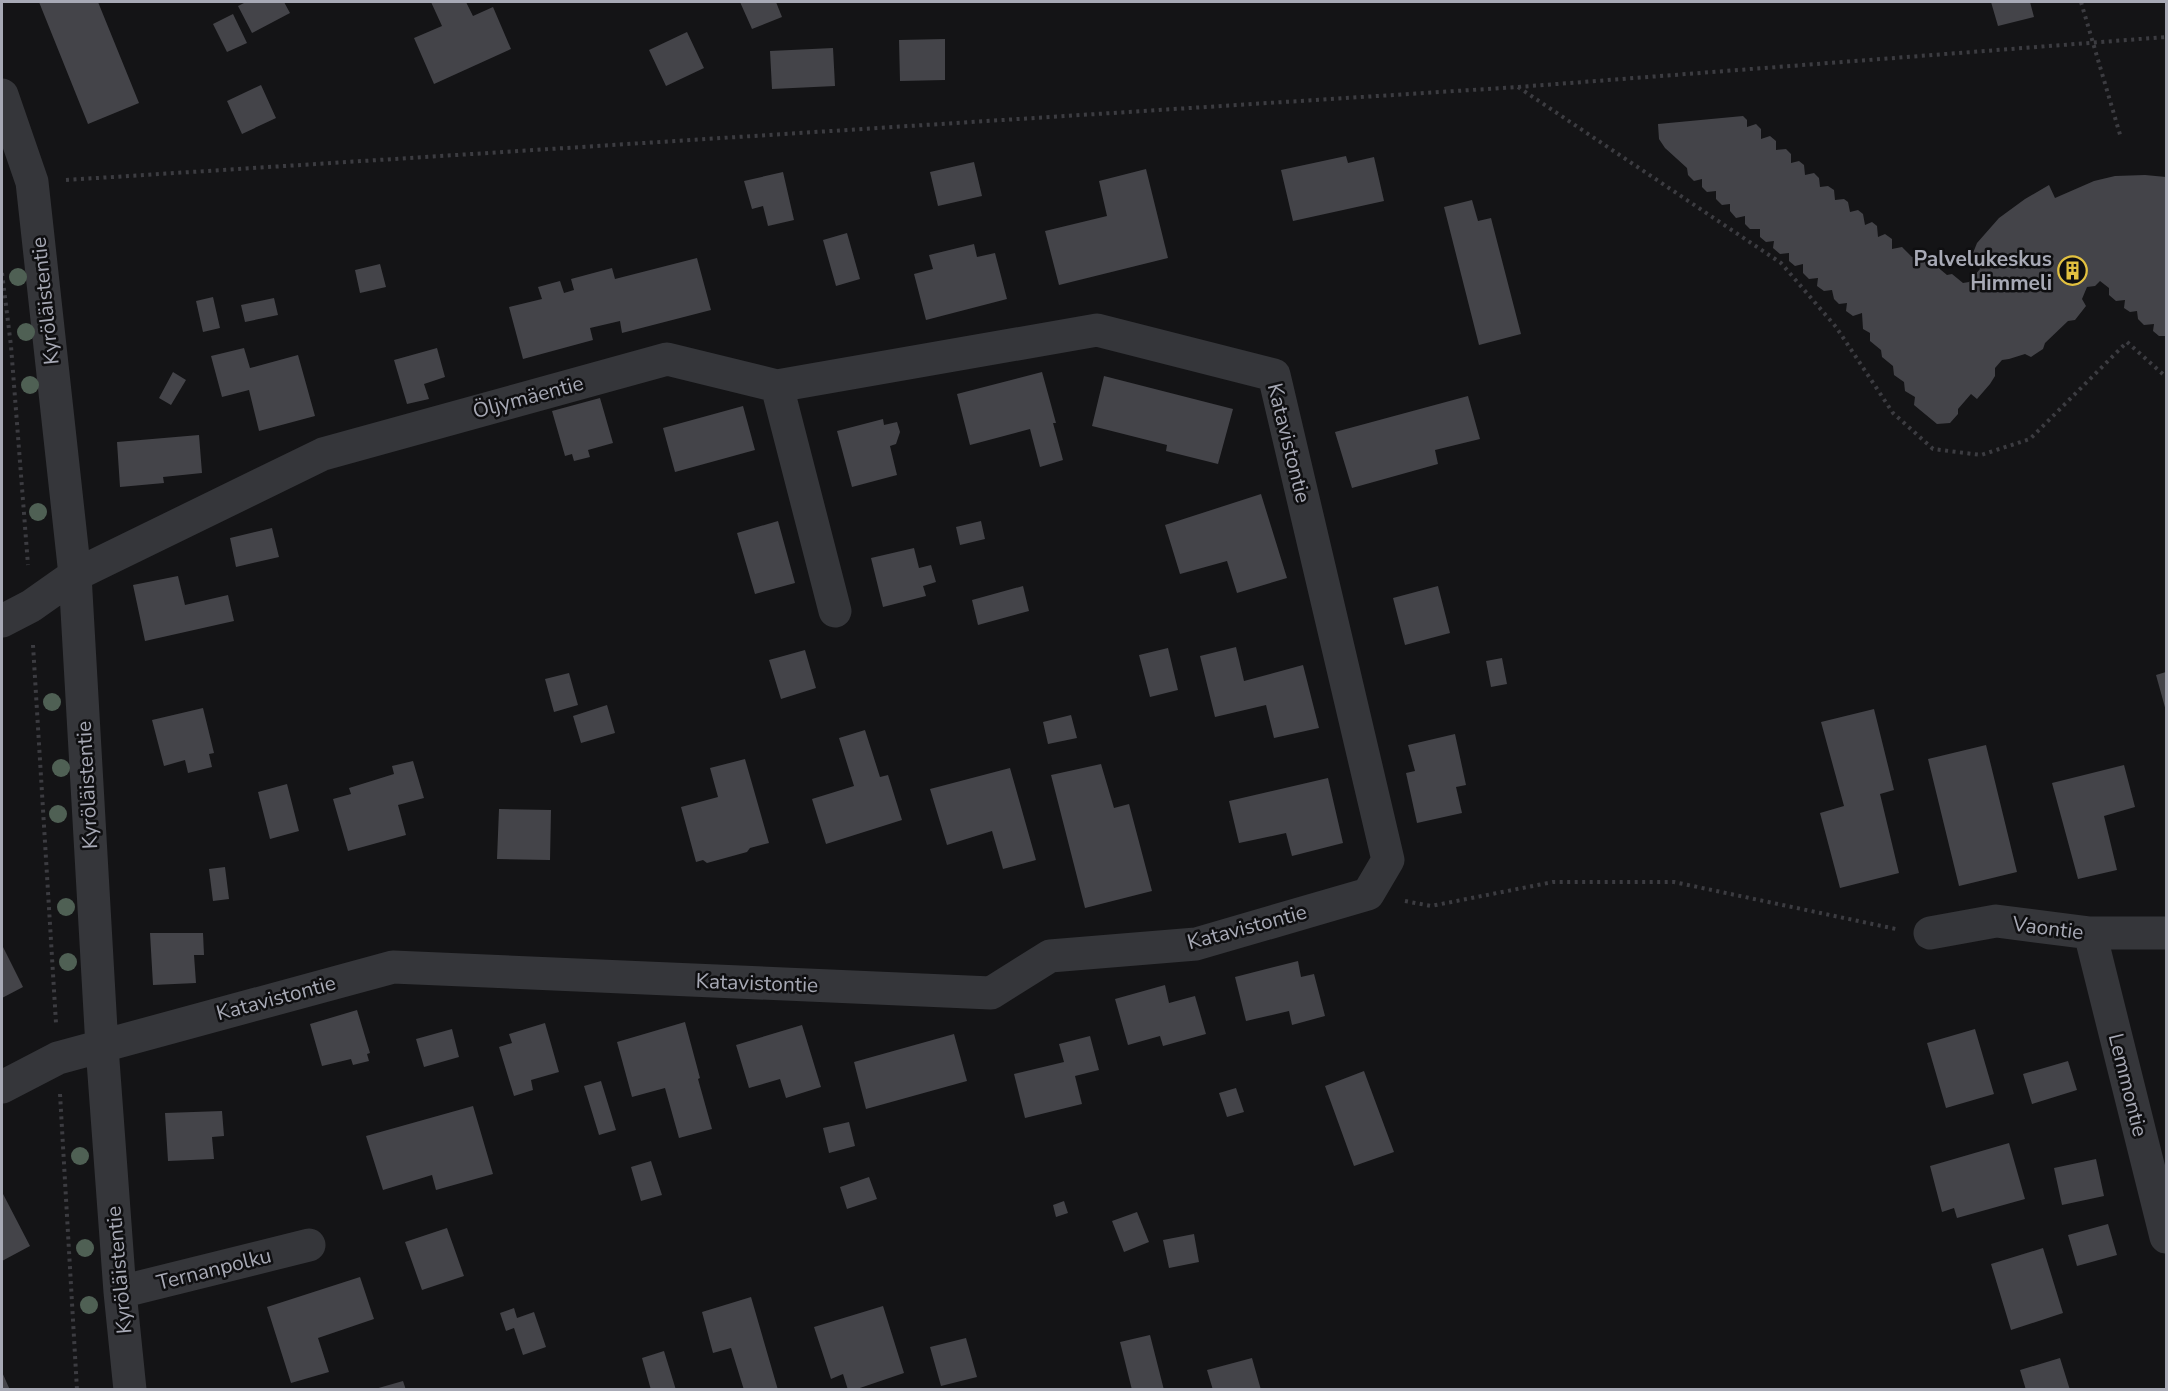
<svg xmlns="http://www.w3.org/2000/svg" width="2168" height="1391" viewBox="0 0 2168 1391" font-family="'Nunito Sans',sans-serif">
	<style>
		.building { fill: #444449 }
		.lines { fill: none; stroke-linecap: round; stroke-linejoin: round }
		.path { stroke: #3c3c41; stroke-width: 4; stroke-dasharray: 3 4.5; stroke-linecap: butt }
		.minor { stroke: #35363a; stroke-width: 33 }
		.tree { fill: #4f6054 }
		.labels { text-anchor: middle; stroke-width: 5; stroke-linejoin: round; paint-order: stroke }
		.poi-label { font-size: 21px; font-weight: bold; fill: #a7a9b5; stroke: #0f0f11; text-anchor: end }
		.street-label { font-size: 21px; fill: #a7a9b5; stroke: #0f0f11 }
	</style>
	<rect width="100%" height="100%" fill="#141416"/>
	<path class="building" d="M39 2H98L139 103 88 124Z
		M246 2H284L290 13 252 33 238 6Z
		M431 2H466L473 16 493 7 511 49 434 84 414 38 442 26Z
		M740 2H776L782 17 752 29Z
		M1991 2H2030L2034 17 1998 26Z
		M233 14 247 43 227 52 213 24Z
		M687 32 704 68 666 86 649 50Z
		M945 39V80L900 81 899 40Z
		M833 48 835 86 772 89 770 51Z
		M261 85 276 118 242 134 227 101Z
		M1743 116 1747 120V127L1756 124 1761 129V139L1770 136 1776 141V150L1786 149 1791 154V163L1799 161 1804 165 1805 175 1814 173 1819 178 1820 187 1828 186 1834 190 1835 200 1844 199 1848 202 1850 212 1858 210 1863 214 1865 225 1872 222 1877 226 1878 237 1885 234 1892 239V249L1902 247 1912 257 1923 255 1928 259V267L1935 265 1947 275 1952 274 1963 283 1969 282 1980 269 1976 263 1973 253 1977 243 1999 218 2025 199 2049 185 2055 198 2094 181 2115 176 2145 175 2166 177V336H2159L2153 331 2154 324 2144 325 2138 319 2137 311 2130 312 2124 308 2125 300 2116 301 2109 295V288L2100 281 2095 286 2087 287 2082 299 2086 306 2075 320 2068 321 2045 343 2043 349 2031 357 2025 354 2009 359 2002 360 1995 368V376L1990 384 1977 399 1971 394 1958 409V414L1950 423 1937 424 1914 405 1915 397 1905 391 1904 382 1894 375 1893 366 1882 357 1881 350 1870 341V333L1863 329 1862 313 1853 316 1846 311 1847 303 1839 304 1834 299 1832 290 1824 291 1817 286 1818 278 1809 279 1803 273V264L1795 266 1789 261V253L1780 254 1773 248 1774 241 1766 242 1760 237V229H1750L1745 224V216L1736 218 1730 211V204L1722 205 1716 199V191L1707 192 1702 187V179L1694 181 1688 175 1687 168 1665 148 1659 139 1658 124Z
		M1346 156 1348 163 1374 157 1384 201 1293 221 1281 170Z
		M974 162 982 196 938 206 930 172Z
		M1146 169 1168 258 1059 285 1045 231 1107 216 1099 181Z
		M783 172 794 220 768 226 763 206 752 209 744 181Z
		M1472 200 1478 221 1491 218 1521 334 1479 345 1444 207Z
		M847 233 860 279 836 286 823 240Z
		M974 244 977 257 995 253 1007 299 926 320 914 274 933 269 929 255Z
		M697 258 711 310 622 333 620 321 590 328 593 340 523 359 509 307 542 299 538 287 560 281 564 293 574 290 571 279 612 268 615 279Z
		M380 264 386 287 360 293 355 270Z
		M213 297 220 328 203 332 196 301Z
		M274 298 278 315 245 322 241 305Z
		M244 348 250 368 298 355 315 416 259 431 249 390 222 397 211 356Z
		M437 348 445 377 424 384 429 399 407 404 394 360Z
		M173 372 186 380 171 405 159 398Z
		M1042 372 1056 423H1053L1063 460 1040 467 1030 429 970 445 957 394Z
		M1104 376 1233 409 1218 464 1166 451 1167 445 1092 426Z
		M1468 396 1480 439 1435 450 1438 464 1352 488 1335 432Z
		M600 398 613 443 588 450 590 457 574 461 572 454 565 456 552 411Z
		M743 406 755 450 675 472 663 428Z
		M883 419 884 425 897 422 900 432 896 444 890 446 897 475 852 487 837 431Z
		M199 435 202 473 163 477 164 483 120 487 117 442Z
		M1261 494 1287 578 1237 593 1227 561 1180 574 1165 525Z
		M778 521 795 583 755 594 737 533Z
		M981 521 985 539 960 545 956 527Z
		M272 528 279 557 236 567 230 538Z
		M914 548 919 568 931 565 936 582 923 586 926 596 883 607 871 558Z
		M178 576 185 605 228 595 234 621 145 641 133 585Z
		M1023 586 1029 611 978 625 972 600Z
		M1438 586 1450 633 1405 645 1393 598Z
		M1236 647 1244 681 1303 665 1319 728 1274 738 1266 705 1215 717 1200 656Z
		M1168 648 1178 690 1150 697 1139 655Z
		M805 650 816 688 781 699 769 660Z
		M1502 658 1507 684 1491 687 1486 661Z
		M2166 672V711L2156 675Z
		M569 673 578 705 554 712 545 679Z
		M607 705 615 733 581 743 573 716Z
		M203 708 214 753 209 754 212 767 188 773 185 760 164 766 152 720Z
		M1874 709 1894 790 1880 794 1899 873 1840 888 1820 813 1844 806 1821 722Z
		M1071 715 1077 738 1048 744 1043 722Z
		M865 730 880 777 888 775 902 820 826 844 812 799 854 786 839 738Z
		M1455 734 1466 785 1456 787 1462 813 1417 823 1406 773 1415 771 1408 745Z
		M1986 745 2017 872 1959 886 1928 759Z
		M745 759 769 843 750 848 747 852 707 863 703 860 696 862 681 807 718 797 710 768Z
		M413 761 424 798 398 805 406 835 348 851 333 799 351 794 349 788 394 774 392 766Z
		M1101 764 1114 808 1129 804 1152 891 1085 908 1051 775Z
		M2124 765 2135 807 2104 816 2117 870 2078 879 2052 783Z
		M1010 768 1036 860 1003 869 992 831 947 845 930 789Z
		M1328 778 1343 843 1292 856 1286 833 1239 843 1229 801Z
		M287 784 299 831 270 839 258 792Z
		M499 809 551 810 550 860 497 859Z
		M225 867 229 899 213 901 209 869Z
		M150 933H203L204 955H194L196 983 153 985Z
		M2 945 23 987 2 998Z
		M1298 961 1301 977 1314 974 1325 1016 1292 1025 1289 1011 1246 1021 1235 977Z
		M1165 985 1169 1003 1195 996 1206 1034 1163 1046 1160 1036 1128 1045 1115 999Z
		M357 1010 370 1053 367 1054 369 1061 353 1065 351 1059 322 1066 310 1024Z
		M685 1022 700 1078 698 1079 712 1129 679 1138 665 1088 632 1097 617 1042Z
		M545 1023 559 1072 531 1080 533 1090 514 1096 499 1047 512 1043 509 1034Z
		M802 1025 821 1087 786 1098 780 1079 749 1088 736 1045Z
		M452 1029 459 1057 424 1067 416 1039Z
		M1975 1029 1994 1094 1946 1108 1927 1043Z
		M954 1034 967 1081 866 1109 854 1062Z
		M1090 1036 1099 1070 1075 1076 1082 1104 1025 1118 1014 1074 1064 1062 1059 1044Z
		M2068 1061 2077 1090 2032 1104 2023 1074Z
		M1364 1071 1394 1152 1354 1166 1325 1086Z
		M601 1081 616 1130 599 1135 584 1086Z
		M1236 1088 1244 1112 1227 1117 1219 1093Z
		M473 1106 493 1174 436 1190 432 1175 383 1190 366 1136Z
		M222 1111 224 1136 212 1137 214 1159 168 1161 165 1113Z
		M849 1122 855 1146 829 1153 823 1128Z
		M2009 1143 2025 1199 1957 1218 1954 1208 1942 1212 1930 1166Z
		M2096 1159 2104 1196 2062 1205 2054 1168Z
		M651 1161 662 1195 641 1201 631 1167Z
		M869 1177 877 1199 847 1209 840 1187Z
		M2 1192 30 1246 2 1261Z
		M1064 1201 1068 1213 1056 1217 1053 1205Z
		M1137 1212 1149 1242 1124 1252 1112 1221Z
		M2108 1224 2117 1255 2077 1266 2068 1235Z
		M447 1228 464 1276 422 1290 405 1242Z
		M1194 1234 1199 1262 1169 1268 1163 1240Z
		M2043 1248 2063 1313 2011 1330 1991 1264Z
		M360 1277 374 1319 318 1338 329 1372 291 1383 267 1307Z
		M751 1297 778 1390H744L731 1348 713 1353 702 1312Z
		M883 1306 904 1373 854 1390H848L843 1374 831 1379 814 1327Z
		M514 1308 517 1318 534 1312 546 1347 523 1355 514 1328 506 1331 500 1313Z
		M1150 1335 1164 1390H1132L1120 1342Z
		M966 1338 977 1377 941 1386 930 1347Z
		M664 1351 676 1390H651L642 1358Z
		M1252 1358 1261 1390H1213L1207 1370Z
		M2060 1358 2070 1390H2026L2020 1370Z
		M2 1372 10 1390H2Z
		M403 1381 406 1390H375V1389Z"/>
	<g class="lines">
		<path class="path" d="M2081 2 2121 138
			M1518 87 1781 263 1836 327 1893 413 1933 449 1981 455 2030 439 2127 342 2166 377
			M66 180 1518 87 2166 37
			M2 273 11 346 28 565
			M33 645 56 1023
			M1405 901 1431 906 1553 882H1674L1896 929
			M60 1094 77 1390"/>
		<path class="minor" d="M2 95 32 182 75 575 102 1047 120 1292 130 1390
			M2 621 31 606 75 575 323 454 667 359 777 386 835 611
			M1930 933 1996 921 2090 933H2166
			M2090 933 2166 1237
			M2 1087 58 1058 393 967 991 993 1050 956 1196 944 1368 894 1388 860 1274 375 1097 330 777 386
			M120 1292 309 1245"/>
	</g>
	<g class="tree">
		<circle cx="18" cy="277" r="9"/>
		<circle cx="26" cy="332" r="9"/>
		<circle cx="30" cy="385" r="9"/>
		<circle cx="38" cy="512" r="9"/>
		<circle cx="52" cy="702" r="9"/>
		<circle cx="61" cy="768" r="9"/>
		<circle cx="58" cy="814" r="9"/>
		<circle cx="66" cy="907" r="9"/>
		<circle cx="68" cy="962" r="9"/>
		<circle cx="80" cy="1156" r="9"/>
		<circle cx="85" cy="1248" r="9"/>
		<circle cx="89" cy="1305" r="9"/>
	</g>
	<defs>
		<symbol id="building-ring" viewBox="-11 -11 22 22"><circle r="9.5" fill="#0f0f11" stroke="#e2c140" stroke-width="1.5"/><path d="M-4-6H4V6H1V3H-1V6H-4ZM-2.5-4.3h1.7v1.8h-1.7ZM.8-4.3h1.7v1.8H.8ZM-2.5-1h1.7V.8h-1.7ZM.8-1h1.7V.8H.8Z" fill="#e2c140"/></symbol>
	</defs>
	<g fill-rule="evenodd">
		<use href="#building-ring" x="2056" y="254" width="33" height="33"/>
	</g>
	<g class="labels">
		<g class="poi-label">
			<text x="2052" y="266">Palvelukeskus<tspan x="2052" dy="24">Himmeli</tspan></text>
		</g>
		<g class="street-label">
			<text transform="translate(45 301) rotate(-96)" y="7">Kyröläistentie</text>
			<text transform="translate(528 397) rotate(-15)" y="7">Öljymäentie</text>
			<text transform="translate(1289 443) rotate(76)" y="7">Katavistontie</text>
			<text transform="translate(87 785) rotate(-93)" y="7">Kyröläistentie</text>
			<text transform="translate(1247 927) rotate(-15)" y="7">Katavistontie</text>
			<text transform="translate(2048 928) rotate(7)" y="7">Vaontie</text>
			<text transform="translate(757 983) rotate(2)" y="7">Katavistontie</text>
			<text transform="translate(276 998) rotate(-15)" y="7">Katavistontie</text>
			<text transform="translate(2128 1085) rotate(76)" y="7">Lemmontie</text>
			<text transform="translate(214 1269) rotate(-14)" y="7">Ternanpolku</text>
			<text transform="translate(119 1270) rotate(-95)" y="7">Kyröläistentie</text>
		</g>
	</g>
	<rect width="2168" height="1391" fill="none" stroke="#a7a9b5" stroke-width="6"/>
</svg>
